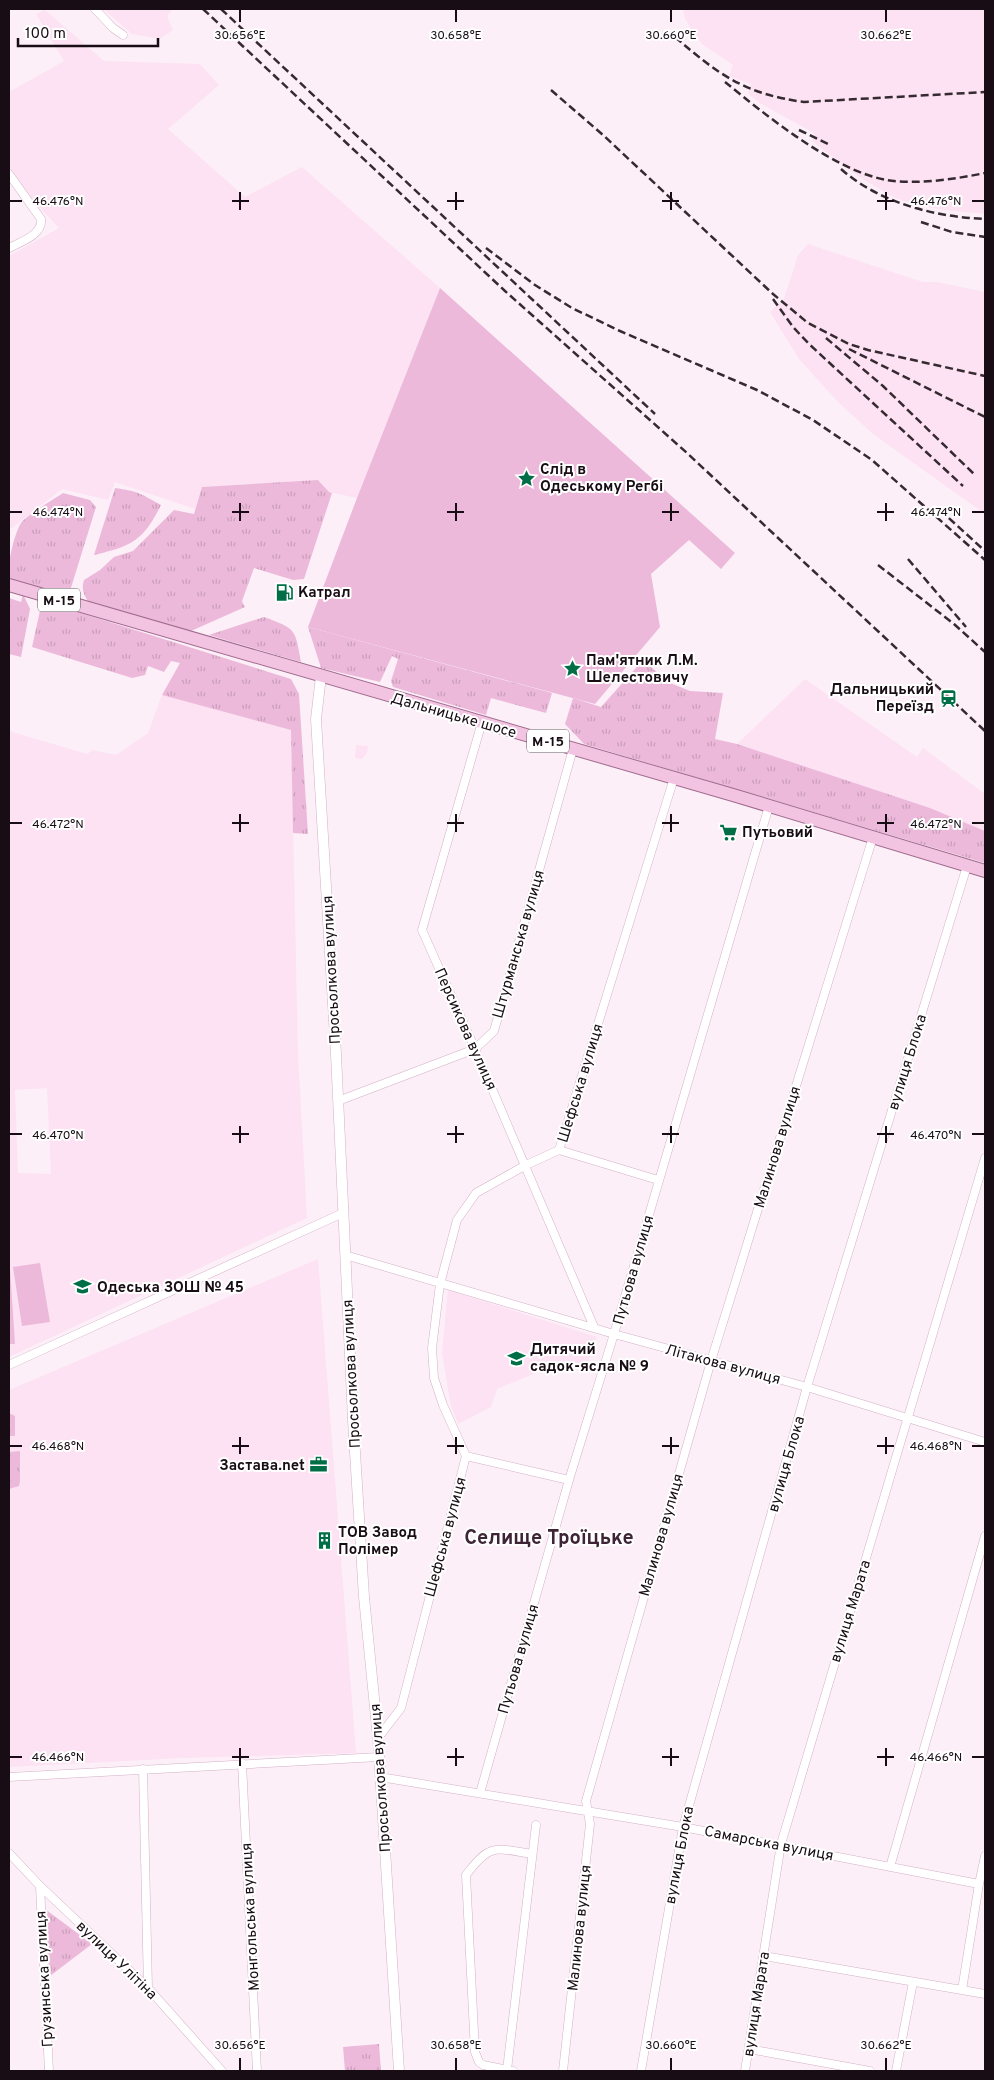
<svg xmlns="http://www.w3.org/2000/svg" width="994" height="2080" viewBox="0 0 994 2080" font-family="Overpass,sans-serif">
	<style>
		.built { fill: #fce2f2; fill-rule: evenodd }
		.grass { fill: url(#grass-tufts) }
		.park { fill: #ecb9da }
		.lines { fill: none; stroke-linecap: round; stroke-linejoin: round }
		.minor-casing { stroke: #d3b1c6; stroke-width: 9 }
		.tertiary-casing { stroke: #d3b1c6; stroke-width: 11 }
		.primary-casing { stroke: #a06b8e; stroke-width: 14 }
		.minor { stroke: #fff; stroke-width: 8 }
		.tertiary { stroke: #fff; stroke-width: 10 }
		.primary { stroke: #f2c4e2; stroke-width: 12 }
		.rail { stroke: #362a31; stroke-width: 2.5; stroke-dasharray: 8 4; stroke-linecap: butt }
		.ticks { fill: none; stroke: #180d14; stroke-width: 2 }
		.labels { text-anchor: middle; stroke-width: 4; stroke-linejoin: round; paint-order: stroke }
		.shield { fill: #fff; stroke: #5d565a; stroke-width: 1 }
		.shield-label { font-size: 14px; font-weight: bold; fill: #180d14 }
		.poi-label { font-size: 15px; font-weight: bold; fill: #180d14; stroke: #fff; text-anchor: start }
		.street-label { font-size: 15px; fill: #180d14; stroke: #fff }
		.district-label { font-size: 20px; font-weight: bold; fill: #3e2436; stroke: #fff }
		.ticks-label { font-size: 12px; text-anchor: middle; fill: #180d14; stroke: #fff; stroke-width: 4; stroke-linejoin: round; paint-order: stroke }
	</style>
	<defs>
		<pattern id="grass-tufts" width="24" height="20" patternUnits="userSpaceOnUse" patternTransform="scale(1.25)"><rect width="24" height="20" fill="#ecb9da"/><path d="M3 7l-1-3M5 7V3M7 7l1-3M15 17l-1-3M17 17v-4M19 17l1-3" fill="none" stroke="#ca9eba"/></pattern>
	</defs>
	<rect width="100%" height="100%" fill="#fdeff8"/>
	<path class="built" d="M103 9H173L167 16 173 30 160 39 132 34Z
		M683 9H985V214L946 210 915 205 893 197 858 176 812 141 814 133 763 105 748 94 751 84 729 76 733 65 702 44 691 29 685 18Z
		M45 10 104 61 200 64 219 85 168 129 245 197 302 167 440 288 357 498 329 492 318 480 202 487 195 509 115 482 108 500 62 489 12 528 9 527V256L59 228 9 175V92L64 61 36 14Z
		M808 244 923 282H937L985 292V514L873 434 838 402 799 359 770 312 784 299 798 255Z
		M805 679 917 757 923 748 985 794V831L930 808 737 744Z
		M162 695 291 730 298 1053 307 1218 9 1357V731L87 754 93 750 116 755 148 733ZM47 1088 51 1174 18 1173 15 1090Z
		M356 745 368 746 367 753 362 759 355 758Z
		M318 1259 356 1753 183 1758 9 1767V1390Z
		M448 1290 597 1337 585 1371 559 1363 497 1389 491 1407 458 1424 451 1406 442 1353Z"/>
	<path class="grass" d="M318 480 329 492 332 493 304 579 293 580 254 568 242 601 245 607 191 631 89 603C84 595 81 589 84 580L100 570 114 557 133 551 174 510 194 514 202 487Z
		M115 488C138 491 141 494 161 505 143 541 132 546 94 555Z
		M63 493 90 500 96 507 70 591 64 595 10 580C6 568 14 534 21 523 26 516 54 499 63 493Z
		M23 594 30 609 21 657 9 654V598L21 602Z
		M49 603 291 679 299 694 308 834 293 833 291 730 162 695 180 663 171 661 164 672 148 666 145 675 132 678 32 647 41 606Z
		M264 617C296 629 295 628 301 662L209 635Z
		M308 627 552 693 546 713 491 698 486 715 393 687 391 681 398 659 392 656 380 682 321 668Z
		M643 660 668 682 690 691 723 693 715 739 737 744 930 808 985 831V863L584 744 565 724 573 698 601 707Z
		M9 1413 15 1416V1436H9Z
		M20 1451V1481L19 1486 9 1489V1452Z
		M45 1909 92 1944 50 1976Z
		M379 2044 381 2071H345L343 2047Z"/>
	<path class="park" d="M440 288 735 553 721 569 689 540 651 574 660 627 595 704 308 627 357 498Z
		M9 1253 15 1344H9Z
		M40 1263 50 1322 22 1326 13 1267Z"/>
	<g class="lines">
		<defs>
			<path id="minor" d="M95 9 113 28 123 35
				M9 174 41 219C43 235 20 242 9 248
				M482 722 422 930 475 1049 594 1327
				M338 1101 475 1049 494 1031 573 749
				M559 1150 658 1180
				M345 1255 614 1334 807 1387 985 1442
				M9 1365 343 1213
				M466 1456 569 1480
				M378 1738 401 1708 466 1456 443 1405 434 1378 432 1348 440 1284 457 1220 476 1193 526 1165 559 1150 674 778
				M242 1763 257 2071
				M143 1769 148 1988
				M9 1777 379 1757
				M380 1777 683 1827 979 1884
				M480 1793 569 1480 614 1334 769 806
				M9 1853 40 1886 148 1988 222 2071
				M890 1867 985 1536
				M40 1886 49 2071
				M764 1956 985 1994
				M962 1990 979 1884 985 1856
				M749 2049 870 2071
				M507 2070 536 1825
				M513 2071 483 2065 479 2062 475 2052 466 1875C490 1843 495 1848 532 1854
				M563 2071 590 1824 586 1801 711 1361 873 837
				M641 2071 683 1827 807 1387 967 866
				M745 2071 781 1844 985 1158
				M896 2071 913 1982"/>
			<path id="tertiary" d="M321 676 316 719 336 1054 353 1420 364 1597 378 1738 399 2071"/>
			<path id="primary" d="M9 585 733 795 985 871"/>
		</defs>
		<use href="#minor" class="minor-casing"/>
		<use href="#tertiary" class="tertiary-casing"/>
		<use href="#primary" class="primary-casing"/>
		<use href="#minor" class="minor"/>
		<use href="#tertiary" class="tertiary"/>
		<use href="#primary" class="primary"/>
		<path class="rail" d="M203 9 505 291 687 453 985 731
			M221 9 655 414
			M675 37C719 75 745 94 804 102L985 92
			M725 82C767 116 834 171 887 180 916 185 956 179 985 173
			M551 90 603 135 773 294 808 323 849 344 868 350 985 376
			M799 130 828 144
			M841 169C879 203 936 217 985 219
			M921 222 952 232 985 237
			M486 248 535 285 572 308 620 331 757 390 813 420 872 460 985 560
			M773 299 793 327 809 344 963 486
			M826 338 883 386 975 475
			M849 349 985 417
			M940 510 985 551
			M908 559 966 627
			M878 565 954 624 985 652"/>
	</g>
	<path class="ticks" d="M240 10V22M456 10V22M671 10V22M886 10V22M240 192V210M456 192V210M671 192V210M886 192V210M10 201H22M232 201H249M447 201H464M662 201H679M877 201H894M972 201H984M240 503V521M456 503V521M671 503V521M886 503V521M10 512H22M232 512H249M447 512H464M662 512H679M877 512H894M972 512H984M240 814V832M456 814V832M671 814V832M886 814V832M10 823H22M232 823H249M447 823H464M662 823H679M877 823H894M972 823H984M240 1126V1143M456 1126V1143M671 1126V1143M886 1126V1143M10 1134H22M232 1134H249M447 1134H464M662 1134H679M877 1134H894M972 1134H984M240 1437V1454M456 1437V1454M671 1437V1454M886 1437V1454M10 1446H22M232 1446H249M447 1446H464M662 1446H679M877 1446H894M972 1446H984M240 1748V1766M456 1748V1766M671 1748V1766M886 1748V1766M10 1757H22M232 1757H249M447 1757H464M662 1757H679M877 1757H894M972 1757H984M240 2058V2070M456 2058V2070M671 2058V2070M886 2058V2070"/>
	<defs>
		<symbol id="sight-bare" viewBox="-9 -9 18 18"><path d="M0-6L1.8-2.2L6-1.7L2.9 1.2L3.7 5.4L0 3.3L-3.7 5.4L-2.9 1.2L-6-1.7L-1.8-2.2Z" fill="#006e47" stroke="#fff" stroke-width="2.5" paint-order="stroke"/></symbol>
		<symbol id="fuel-bare" viewBox="-9 -9 18 18"><path d="M-5.5-6h7V0h2V4h1.3V-2.5L3-4.5l.8-.8L6-3V5H2.5V1h-1V6h-7ZM-4.2-4.7v3.2H.2V-4.7Z" fill="#006e47" stroke="#fff" stroke-width="2.5" paint-order="stroke"/></symbol>
		<symbol id="station-bare" viewBox="-9 -9 18 18"><path d="M-3-6H3Q5-6 5-4V2Q5 4 3 4L4.5 6H3L1.5 4h-3L-3 6H-4.5L-3 4Q-5 4-5 2V-4Q-5-6-3-6ZM-3.5-4v3h7v-3ZM-3.5 1v1.5H-2V1ZM2 1v1.5H3.5V1Z" fill="#006e47" stroke="#fff" stroke-width="2.5" paint-order="stroke"/></symbol>
		<symbol id="supermarket-bare" viewBox="-9 -9 18 18"><path d="M-6-5.5h2.5l.6 2H6L4.5 2H-2.5L-4.4-4H-6ZM-1.5 3.2a1.3 1.3 0 1 0 .1 0ZM3 3.2a1.3 1.3 0 1 0 .1 0Z" fill="#006e47" stroke="#fff" stroke-width="2.5" paint-order="stroke"/></symbol>
		<symbol id="school-bare" viewBox="-9 -9 18 18"><path d="M0-5L7-2L0 1L-7-2ZM-4 1L0 2.5L4 1V4Q0 6-4 4Z" fill="#006e47" stroke="#fff" stroke-width="2.5" paint-order="stroke"/></symbol>
		<symbol id="office-bare" viewBox="-9 -9 18 18"><path d="M-6-3h4V-5.5h4V-3h4V5H-6ZM-1-4.5V-3h2v-1.5ZM-6 0V1H6V0Z" fill="#006e47" stroke="#fff" stroke-width="2.5" paint-order="stroke"/></symbol>
		<symbol id="building-bare" viewBox="-9 -9 18 18"><path d="M-4-6H4V6H1V3H-1V6H-4ZM-2.5-4.3h1.7v1.8h-1.7ZM.8-4.3h1.7v1.8H.8ZM-2.5-1h1.7V.8h-1.7ZM.8-1h1.7V.8H.8Z" fill="#006e47" stroke="#fff" stroke-width="2.5" paint-order="stroke"/></symbol>
	</defs>
	<g fill-rule="evenodd">
		<use href="#sight-bare" x="514" y="466" width="25" height="25"/>
		<use href="#fuel-bare" x="272" y="580" width="25" height="25"/>
		<use href="#sight-bare" x="560" y="656" width="25" height="25"/>
		<use href="#station-bare" x="936" y="686" width="25" height="25"/>
		<use href="#supermarket-bare" x="716" y="820" width="25" height="25"/>
		<use href="#school-bare" x="70" y="1274" width="25" height="25"/>
		<use href="#school-bare" x="504" y="1346" width="25" height="25"/>
		<use href="#office-bare" x="306" y="1452" width="25" height="25"/>
		<use href="#building-bare" x="312" y="1528" width="25" height="25"/>
	</g>
	<g class="labels">
		<g class="shield">
			<rect x="38" y="588.5" width="42" height="23" rx="4"/>
			<rect x="527" y="729.5" width="42" height="23" rx="4"/>
		</g>
		<g class="shield-label">
			<text x="59" y="605">М-15</text>
			<text x="548" y="746">М-15</text>
		</g>
		<g class="poi-label">
			<text x="540" y="474">Слід в<tspan x="540" dy="17">Одеському Регбі</tspan></text>
			<text x="298" y="597">Катрал</text>
			<text x="586" y="665">Пам'ятник Л.М.<tspan x="586" dy="17">Шелестовичу</tspan></text>
			<text x="934" y="694" text-anchor="end">Дальницький<tspan x="934" dy="17">Переїзд</tspan></text>
			<text x="742" y="837">Путьовий</text>
			<text x="97" y="1292">Одеська ЗОШ № 45</text>
			<text x="530" y="1354">Дитячий<tspan x="530" dy="17">садок-ясла № 9</tspan></text>
			<text x="305" y="1470" text-anchor="end">Застава.net</text>
			<text x="338" y="1537">ТОВ Завод<tspan x="338" dy="17">Полімер</tspan></text>
		</g>
		<g class="street-label">
			<text transform="translate(454 715) rotate(16)" y="5">Дальницьке шосе</text>
			<text transform="translate(518 944) rotate(-74)" y="5">Штурманська вулиця</text>
			<text transform="translate(331 970) rotate(-93)" y="5">Просьолкова вулиця</text>
			<text transform="translate(466 1029) rotate(66)" y="5">Персикова вулиця</text>
			<text transform="translate(907 1062) rotate(-73)" y="5">вулиця Блока</text>
			<text transform="translate(580 1083) rotate(-73)" y="5">Шефська вулиця</text>
			<text transform="translate(777 1147) rotate(-73)" y="5">Малинова вулиця</text>
			<text transform="translate(633 1270) rotate(-74)" y="5">Путьова вулиця</text>
			<text transform="translate(723 1364) rotate(15)" y="5">Літакова вулиця</text>
			<text transform="translate(351 1374) rotate(-93)" y="5">Просьолкова вулиця</text>
			<text transform="translate(786 1464) rotate(-74)" y="5">вулиця Блока</text>
			<text transform="translate(661 1535) rotate(-74)" y="5">Малинова вулиця</text>
			<text transform="translate(445 1537) rotate(-75)" y="5">Шефська вулиця</text>
			<text transform="translate(850 1611) rotate(-73)" y="5">вулиця Марата</text>
			<text transform="translate(518 1659) rotate(-74)" y="5">Путьова вулиця</text>
			<text transform="translate(380 1778) rotate(-94)" y="5">Просьолкова вулиця</text>
			<text transform="translate(769 1843) rotate(11)" y="5">Самарська вулиця</text>
			<text transform="translate(679 1855) rotate(-79)" y="5">вулиця Блока</text>
			<text transform="translate(250 1917) rotate(-93)" y="5">Монгольська вулиця</text>
			<text transform="translate(579 1928) rotate(-84)" y="5">Малинова вулиця</text>
			<text transform="translate(117 1960) rotate(44)" y="5">вулиця Улітіна</text>
			<text transform="translate(44 1979) rotate(-93)" y="5">Грузинська вулиця</text>
			<text transform="translate(756 2004) rotate(-81)" y="5">вулиця Марата</text>
		</g>
		<g class="district-label">
			<text x="549" y="1544">Селище Троїцьке</text>
		</g>
	</g>
	<g class="ticks-label">
		<text x="240" y="39">30.656°E</text>
		<text x="456" y="39">30.658°E</text>
		<text x="671" y="39">30.660°E</text>
		<text x="886" y="39">30.662°E</text>
		<text x="58" y="205">46.476°N</text>
		<text x="936" y="205">46.476°N</text>
		<text x="58" y="516">46.474°N</text>
		<text x="936" y="516">46.474°N</text>
		<text x="58" y="828">46.472°N</text>
		<text x="936" y="828">46.472°N</text>
		<text x="58" y="1139">46.470°N</text>
		<text x="936" y="1139">46.470°N</text>
		<text x="58" y="1450">46.468°N</text>
		<text x="936" y="1450">46.468°N</text>
		<text x="58" y="1761">46.466°N</text>
		<text x="936" y="1761">46.466°N</text>
		<text x="240" y="2049">30.656°E</text>
		<text x="456" y="2049">30.658°E</text>
		<text x="671" y="2049">30.660°E</text>
		<text x="886" y="2049">30.662°E</text>
	</g>
	<rect width="994" height="2080" fill="none" stroke="#180d14" stroke-width="20"/>
	<path d="M18 38v8h140v-8" fill="none" stroke="#180d14" stroke-width="2.5"/>
	<text x="25" y="38" font-size="15" fill="#180d14" stroke="#ffffff" stroke-width="4" paint-order="stroke">100 m</text>
</svg>
